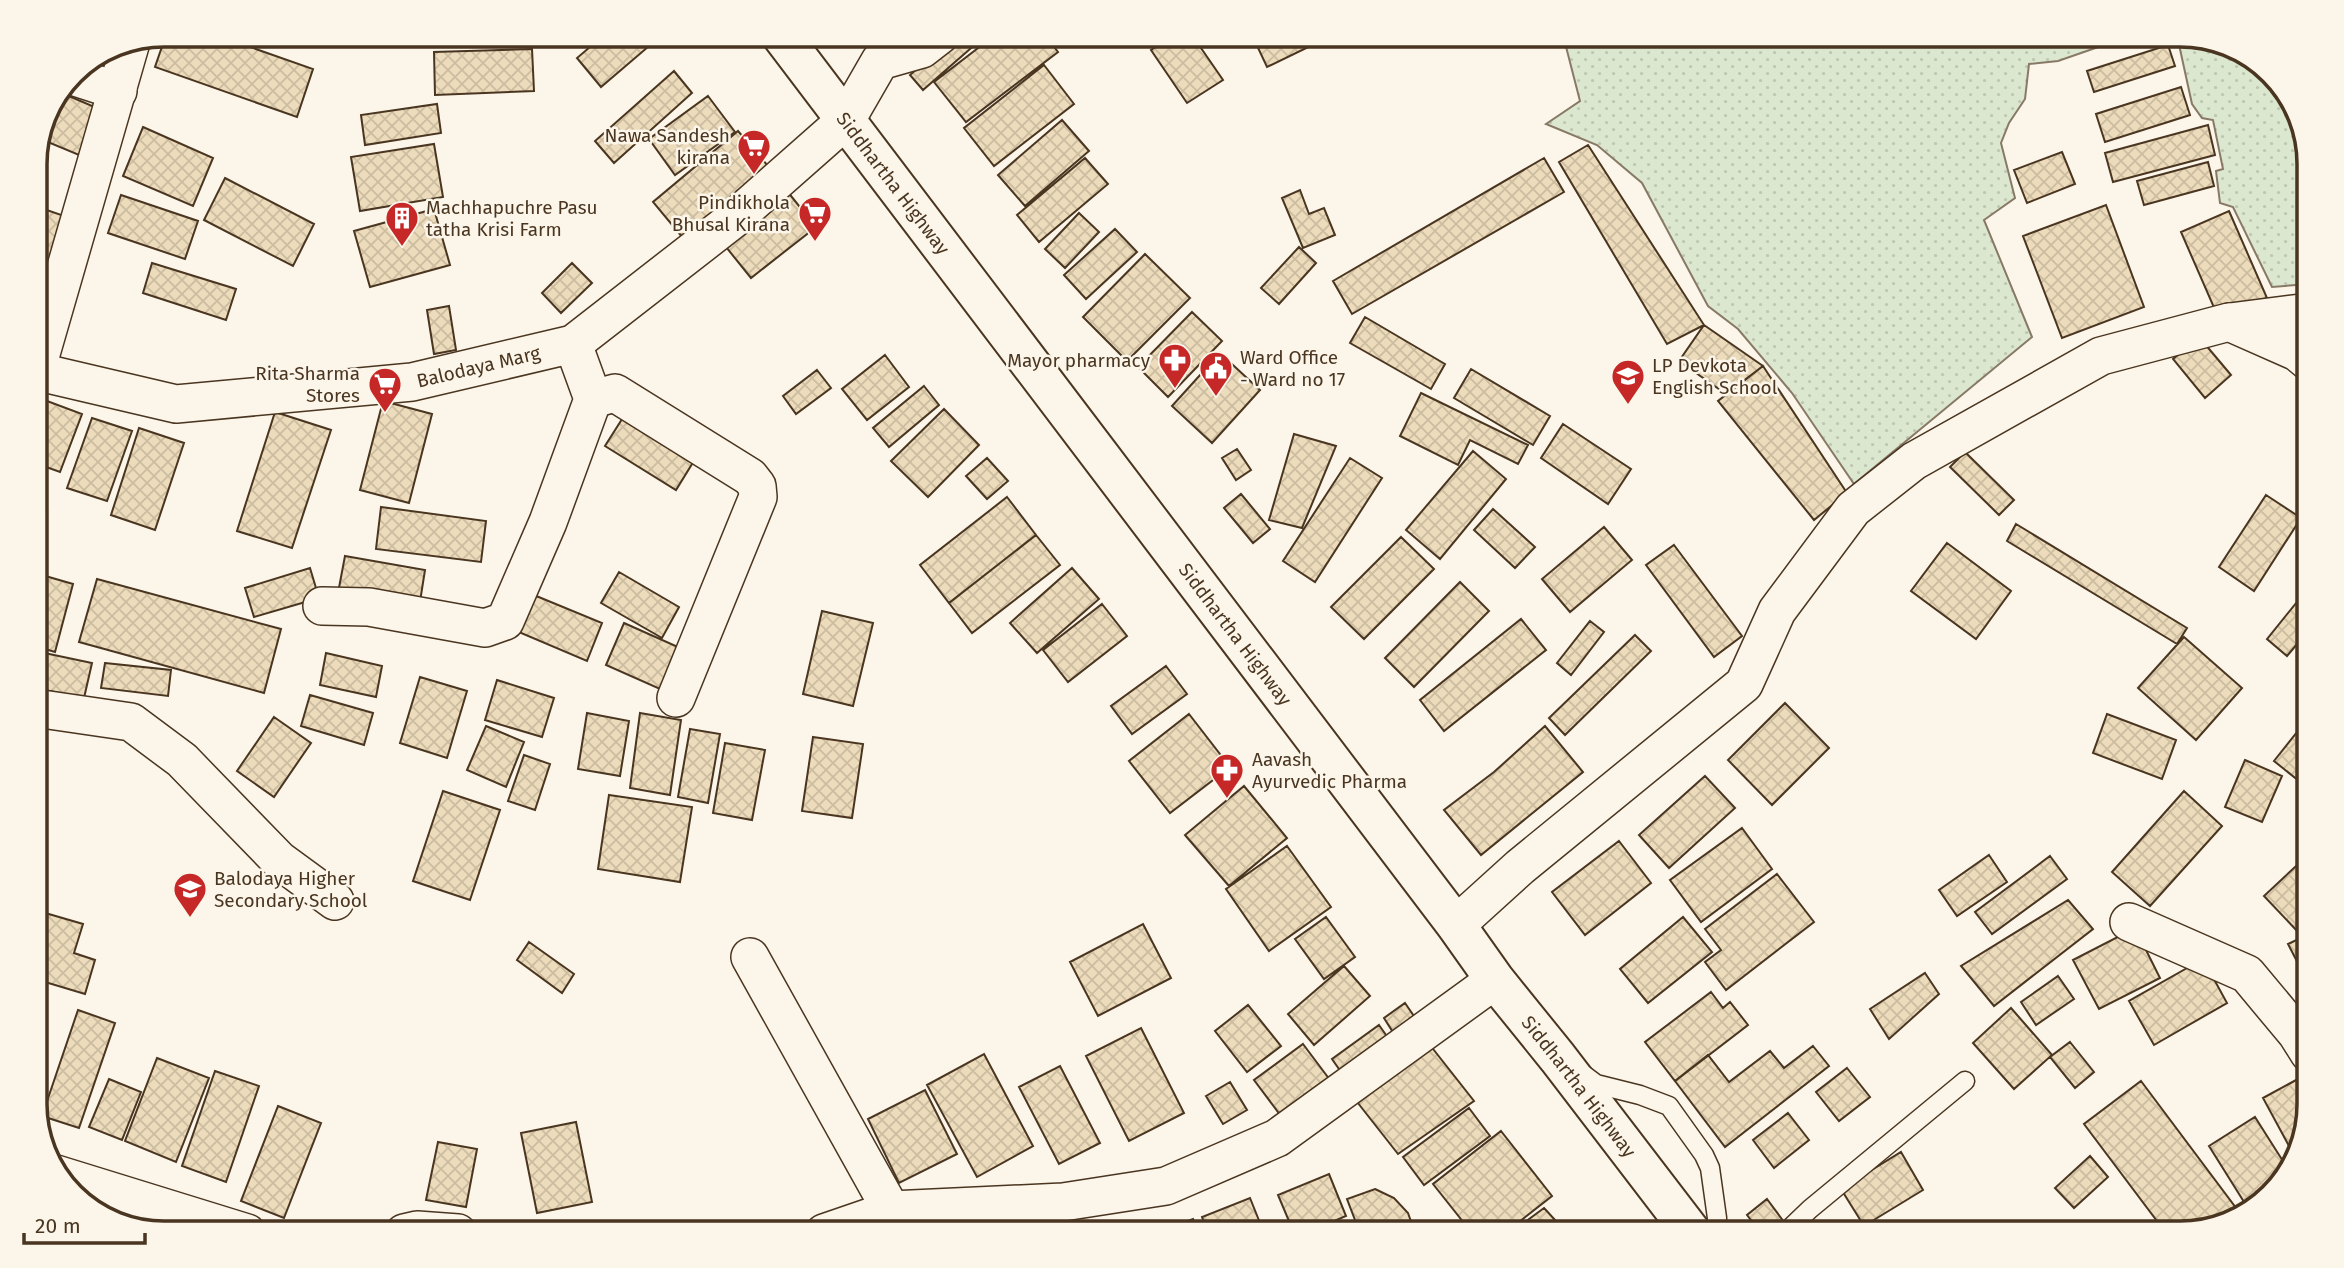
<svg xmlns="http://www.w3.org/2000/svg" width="2344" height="1268" viewBox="0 0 2344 1268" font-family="'Fira Sans',sans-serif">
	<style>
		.grass { fill: url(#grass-dots); stroke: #887966; stroke-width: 2 }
		.building { fill: url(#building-cross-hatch); stroke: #4a3520; stroke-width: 2 }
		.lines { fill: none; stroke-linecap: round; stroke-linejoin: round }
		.service-casing { stroke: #4a3520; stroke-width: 21 }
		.minor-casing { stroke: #4a3520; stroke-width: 40 }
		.trunk-casing { stroke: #4a3520; stroke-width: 42 }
		.service { stroke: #fbf6e9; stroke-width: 18 }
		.minor { stroke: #fbf6e9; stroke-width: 37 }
		.trunk { stroke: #fbf6e9; stroke-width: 38 }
		.labels { text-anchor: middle; stroke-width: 5; stroke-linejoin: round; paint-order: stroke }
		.poi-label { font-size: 19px; fill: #4a3520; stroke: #fbf6e9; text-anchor: start }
		.street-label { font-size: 19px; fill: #4a3520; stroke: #fbf6e9 }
		.rim { fill: none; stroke: #4a3520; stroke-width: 3.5 }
	</style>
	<defs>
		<pattern id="grass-dots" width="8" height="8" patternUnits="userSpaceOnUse" patternTransform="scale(1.75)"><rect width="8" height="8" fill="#dce7d0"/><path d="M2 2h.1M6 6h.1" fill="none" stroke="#bec7b2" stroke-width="1.8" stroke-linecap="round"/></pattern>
		<pattern id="building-cross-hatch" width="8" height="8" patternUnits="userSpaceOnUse" patternTransform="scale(1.75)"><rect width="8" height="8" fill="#ecdcbc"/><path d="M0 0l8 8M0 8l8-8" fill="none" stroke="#ccbda1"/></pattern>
	</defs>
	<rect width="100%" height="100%" fill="#fbf6e9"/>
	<path class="grass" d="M1563 35H2133L2058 61 2029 64 2025 99 2009 123 2001 143 2015 198 1984 220 2032 337 1854 484 1792 393 1738 329 1708 306 1642 183 1597 145 1546 124 1580 101Z
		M2182 36 2237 49 2287 93 2309 157V284L2272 287 2233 207 2220 203 2216 171 2223 169 2213 120 2202 118 2192 104 2178 40Z"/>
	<path class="building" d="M166 35H216L313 69 297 117 155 67Z
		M241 35H262L259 42Z
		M560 35H579L565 44Z
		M604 35H650L655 41 601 87 577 58Z
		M956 35H986L923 90 910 75Z
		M995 35H1045L1058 52 966 122 934 82Z
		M1173 35H1192L1223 80 1187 103 1151 50Z
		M1252 35H1333L1267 67Z
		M2168 45 2175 66 2094 92 2087 71Z
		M532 49 534 91 435 95 434 52Z
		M1044 65 1074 104 994 166 964 128Z
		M674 71 692 93 614 163 595 141Z
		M2181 87 2190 115 2105 142 2096 114Z
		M64 94 97 108 79 155 43 140Z
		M708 96 735 132 675 175 649 139Z
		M437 104 441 133 365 145 361 115Z
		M1062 120 1089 151 1025 206 998 175Z
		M2208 125 2215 155 2113 182 2105 153Z
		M143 127 213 158 193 206 123 176Z
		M738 131 774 173 688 244 653 202Z
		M434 144 443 197 360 211 351 157Z
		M1588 145 1704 325 1667 344 1559 162Z
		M2062 152 2075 184 2027 203 2014 170Z
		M1085 158 1108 184 1039 242 1017 215Z
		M1544 158 1564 192 1352 314 1333 281Z
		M2208 162 2214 186 2144 205 2137 181Z
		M225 178 314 224 293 266 204 220Z
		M1300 190 1309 214 1324 208 1335 235 1303 248 1282 198Z
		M787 191 816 227 751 278 722 242Z
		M121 195 198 221 185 259 108 233Z
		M2106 205 2144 307 2062 338 2023 236Z
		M35 206 76 220 48 303 35 298Z
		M434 209 450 265 370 287 354 231Z
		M2229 211 2267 298 2219 319 2181 232Z
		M1079 213 1099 232 1065 268 1045 249Z
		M1115 229 1137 252 1086 299 1064 275Z
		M1299 247 1316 263 1279 304 1261 288Z
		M1145 254 1190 298 1127 361 1083 317Z
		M152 263 236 289 226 320 143 293Z
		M572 263 592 283 561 313 542 293Z
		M449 306 456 350 434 354 427 310Z
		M1192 312 1222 341 1168 397 1138 367Z
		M1365 317 1445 364 1431 389 1350 343Z
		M1704 325 1763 366 1726 394 1679 361Z
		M2199 337 2231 375 2205 398 2173 359Z
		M1220 353 1260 390 1212 443 1172 406Z
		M885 355 909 387 867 420 842 389Z
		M1763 366 1847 493 1814 520 1718 401Z
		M1471 369 1550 416 1533 445 1454 398Z
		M817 370 831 388 796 414 783 396Z
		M924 386 939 405 889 447 873 428Z
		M1421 393 1528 445 1518 464 1470 440 1458 465 1400 436Z
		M39 398 82 414 60 472 35 463V407Z
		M383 401 432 414 409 503 360 490Z
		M629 408 700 451 676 490 605 446Z
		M944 409 979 445 928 497 891 461Z
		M275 412 331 430 292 548 237 531Z
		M92 418 132 431 107 501 67 488Z
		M1563 424 1631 469 1608 504 1541 458Z
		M139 428 184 443 155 530 111 515Z
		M1294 434 1336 446 1302 528 1269 520Z
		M1237 449 1251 470 1236 480 1222 458Z
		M1473 451 1506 479 1440 559 1406 530Z
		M1965 452 2014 500 1999 515 1950 467Z
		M987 458 1008 481 987 499 966 476Z
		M1350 458 1382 478 1315 582 1283 561Z
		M1241 494 1270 529 1253 543 1224 508Z
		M2266 495 2301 518 2254 591 2219 567Z
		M1007 497 1036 535 949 603 920 565Z
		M381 507 486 521 481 562 376 549Z
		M1493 509 1535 547 1515 568 1474 530Z
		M2016 524 2187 628 2177 644 2007 541Z
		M1604 527 1632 560 1570 612 1542 579Z
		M1036 535 1060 565 972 633 949 603Z
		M1401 537 1434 569 1364 639 1331 607Z
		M1947 543 2011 591 1976 639 1911 591Z
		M1674 545 1742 636 1714 657 1646 565Z
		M345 556 425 570 419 608 338 593Z
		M310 568 319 598 254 617 245 588Z
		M1072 568 1099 599 1037 653 1010 623Z
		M619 572 679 607 662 638 601 603Z
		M35 573 73 584 55 652 35 646Z
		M97 579 281 629 264 693 79 642Z
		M1460 582 1489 611 1414 687 1385 658Z
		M2309 587V630L2287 656 2267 639Z
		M529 593 602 623 587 661 514 630Z
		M1102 604 1127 636 1068 682 1043 650Z
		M822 611 873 623 853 706 803 694Z
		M1521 619 1546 650 1444 731 1420 700Z
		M1590 621 1604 632 1571 675 1557 663Z
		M624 623 678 647 660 689 606 665Z
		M1635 635 1651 651 1565 735 1549 718Z
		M2184 637 2242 688 2196 740 2138 688Z
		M2309 639V665L2297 656Z
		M35 651 92 663 84 698 35 688Z
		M326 653 382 666 376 697 320 685Z
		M105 663 171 670 168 696 101 688Z
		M1166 666 1187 694 1132 734 1111 706Z
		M420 677 467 691 447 758 400 743Z
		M497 680 554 698 542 737 485 720Z
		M310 695 373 713 364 745 301 726Z
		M1785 703 1829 748 1772 805 1728 760Z
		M587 713 629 721 620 776 578 769Z
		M640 713 681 720 670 795 630 788Z
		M1189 714 1230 767 1170 813 1129 761Z
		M2107 714 2176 740 2162 779 2093 753Z
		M274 717 311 743 274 797 237 771Z
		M2309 717V789L2274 761Z
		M486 726 524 742 506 787 467 770Z
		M1545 726 1583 772 1481 855 1444 810 1494 772Z
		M690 729 720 734 708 803 678 797Z
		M813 737 863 744 852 818 802 811Z
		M725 743 765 750 752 820 713 813Z
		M524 755 550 764 535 810 508 801Z
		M2245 760 2282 776 2262 822 2225 807Z
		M1705 776 1735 808 1669 868 1639 835Z
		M1244 786 1287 838 1229 886 1185 835Z
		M443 791 500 810 470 900 413 881Z
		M2184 791 2222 826 2150 906 2112 872Z
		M609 795 692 807 680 882 598 869Z
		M1742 828 1772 869 1701 922 1670 880Z
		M1619 841 1651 883 1585 935 1552 892Z
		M1287 846 1331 907 1269 951 1226 889Z
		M2309 854V926L2300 934 2264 896Z
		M1989 855 2007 882 1957 916 1939 890Z
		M2050 856 2067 879 1992 934 1975 912Z
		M1777 874 1814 922 1726 990 1705 962 1721 950 1705 929Z
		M2068 900 2093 929 1994 1006 1961 966Z
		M35 910 83 924 74 953 95 960 85 994 35 979Z
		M1326 917 1355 957 1324 979 1295 939Z
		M1683 917 1712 952 1648 1003 1620 969Z
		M1143 924 1171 978 1098 1016 1070 962Z
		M2135 928 2160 978 2099 1009 2073 960Z
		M2309 934V972L2304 975 2288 944Z
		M529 942 574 974 562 993 517 960Z
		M2203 959 2227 1003 2154 1045 2129 1001Z
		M1344 966 1370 996 1314 1045 1288 1014Z
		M1925 973 1939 994 1889 1039 1870 1009Z
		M2058 976 2074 999 2036 1025 2021 1002Z
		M1711 992 1723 1008 1730 1002 1748 1025 1675 1081 1645 1042Z
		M1405 1003 1418 1022 1396 1037 1384 1018Z
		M1248 1005 1281 1046 1247 1072 1215 1031Z
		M2011 1008 2052 1055 2014 1089 1973 1043Z
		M78 1010 115 1023 79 1128 42 1116Z
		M1379 1025 1393 1045 1346 1079 1332 1059Z
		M1141 1028 1184 1113 1129 1141 1086 1056Z
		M1426 1040 1474 1101 1398 1154 1354 1098Z
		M2070 1042 2094 1072 2075 1088 2050 1057Z
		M1303 1044 1333 1084 1284 1120 1254 1080Z
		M1813 1046 1829 1066 1725 1147 1675 1081 1708 1055 1729 1082 1770 1051 1784 1068Z
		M984 1054 1033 1146 977 1177 927 1085Z
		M157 1058 209 1078 176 1162 125 1141Z
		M1060 1066 1100 1143 1059 1164 1019 1087Z
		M1847 1068 1870 1097 1839 1121 1816 1092Z
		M215 1071 259 1086 226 1182 182 1166Z
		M2309 1073V1103L2296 1159 2263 1098Z
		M109 1079 141 1092 122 1140 89 1127Z
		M2141 1081 2242 1216 2180 1233H2166L2084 1124Z
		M1230 1082 1247 1110 1223 1124 1206 1096Z
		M925 1090 957 1154 899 1183 868 1119Z
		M278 1106 321 1123 284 1218 241 1201Z
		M1469 1108 1490 1136 1424 1185 1403 1157Z
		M1788 1113 1809 1140 1774 1168 1753 1140Z
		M2255 1117 2288 1169 2249 1210 2209 1146Z
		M576 1122 592 1202 537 1213 521 1133Z
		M1501 1131 1552 1196 1505 1233H1472L1433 1184Z
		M438 1142 477 1149 466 1207 426 1200Z
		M1901 1152 1923 1190 1864 1226 1841 1189Z
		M2090 1156 2108 1177 2074 1208 2055 1188Z
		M1329 1174 1346 1216 1306 1233H1294L1278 1195Z
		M1375 1189 1394 1198 1408 1213 1415 1233H1360L1347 1199Z
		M1250 1198 1264 1233H1208L1202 1217Z
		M1767 1199 1787 1226 1777 1233H1761L1747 1215Z
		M1544 1208 1567 1233H1510Z
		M103 1211 145 1225 144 1228 107 1219 102 1215Z
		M1193 1219 1199 1233H1156Z
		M1347 1222 1352 1233H1320Z
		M968 1223 972 1233H943Z
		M1867 1225 1872 1233H1854Z"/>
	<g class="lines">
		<defs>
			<path id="service" d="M1584 1075 1596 1084 1640 1095 1669 1106 1704 1155 1710 1168 1717 1218 1716 1233
				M1785 1233 1810 1209 1965 1081"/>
			<g id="minor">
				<path d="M72 76 118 91"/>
				<path d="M2230 322 2309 312"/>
				<path id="s1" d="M35 371 176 404 412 382 573 344 735 218 846 120 880 61 922 49 940 35"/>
				<path d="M36 371 131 42"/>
				<path d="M593 399 615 393 750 477 757 486 758 497 676 698"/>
				<path d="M322 606 369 607 485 628 505 621 548 522 593 399 573 344"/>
				<path d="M35 708 131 722 182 760 279 860 335 901"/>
				<path d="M2129 922 2247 974 2297 1034 2309 1053"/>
				<path d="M1456 925 1520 867 1744 684 1777 611 1853 509 1914 461 2101 356 2229 322 2297 352 2309 362"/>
				<path d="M750 957 891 1210"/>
				<path d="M56 1174 247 1233"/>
				<path d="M404 1233 417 1230 458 1233"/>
				<path d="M824 1233 891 1210 1063 1202 1166 1186 1277 1138 1495 980"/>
			</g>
			<g id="trunk">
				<path id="s2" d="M781 35 1456 925 1495 980 1558 1058 1692 1233"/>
			</g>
		</defs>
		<use href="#service" class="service-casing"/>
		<use href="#minor" class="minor-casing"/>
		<use href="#trunk" class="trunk-casing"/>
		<use href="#service" class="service"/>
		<use href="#minor" class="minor"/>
		<use href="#trunk" class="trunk"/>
	</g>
	<defs>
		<symbol id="supermarket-pin" viewBox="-11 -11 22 30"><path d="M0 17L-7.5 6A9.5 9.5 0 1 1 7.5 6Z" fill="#c62828" stroke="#fbf6e9"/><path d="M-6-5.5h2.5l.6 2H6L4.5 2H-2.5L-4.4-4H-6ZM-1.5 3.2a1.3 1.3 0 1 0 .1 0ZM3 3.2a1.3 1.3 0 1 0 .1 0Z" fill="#fff"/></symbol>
		<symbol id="building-pin" viewBox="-11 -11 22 30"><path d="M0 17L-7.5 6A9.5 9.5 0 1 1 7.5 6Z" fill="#c62828" stroke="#fbf6e9"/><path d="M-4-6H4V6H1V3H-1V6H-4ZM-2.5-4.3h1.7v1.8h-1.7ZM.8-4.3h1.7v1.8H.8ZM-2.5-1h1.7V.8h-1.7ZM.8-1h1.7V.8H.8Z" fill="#fff"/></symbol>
		<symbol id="pharmacy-pin" viewBox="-11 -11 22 30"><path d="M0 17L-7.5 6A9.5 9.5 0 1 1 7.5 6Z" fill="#c62828" stroke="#fbf6e9"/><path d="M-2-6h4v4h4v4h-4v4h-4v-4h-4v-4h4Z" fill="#fff"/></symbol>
		<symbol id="civic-pin" viewBox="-11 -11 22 30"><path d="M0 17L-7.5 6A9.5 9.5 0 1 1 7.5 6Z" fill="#c62828" stroke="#fbf6e9"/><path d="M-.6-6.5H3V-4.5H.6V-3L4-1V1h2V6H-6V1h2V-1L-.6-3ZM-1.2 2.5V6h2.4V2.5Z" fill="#fff"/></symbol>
		<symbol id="school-pin" viewBox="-11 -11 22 30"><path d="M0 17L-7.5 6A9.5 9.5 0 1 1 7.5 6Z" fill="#c62828" stroke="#fbf6e9"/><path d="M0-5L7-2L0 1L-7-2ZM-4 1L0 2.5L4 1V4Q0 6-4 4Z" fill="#fff"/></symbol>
	</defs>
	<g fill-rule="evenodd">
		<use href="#supermarket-pin" x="735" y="127" width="38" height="52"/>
		<use href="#supermarket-pin" x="796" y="194" width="38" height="52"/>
		<use href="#building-pin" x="383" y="199" width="38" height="52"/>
		<use href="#pharmacy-pin" x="1156" y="341" width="38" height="52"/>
		<use href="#civic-pin" x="1197" y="349" width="38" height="52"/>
		<use href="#school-pin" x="1609" y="357" width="38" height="52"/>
		<use href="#supermarket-pin" x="366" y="365" width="38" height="52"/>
		<use href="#pharmacy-pin" x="1208" y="751" width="38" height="52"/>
		<use href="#school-pin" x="171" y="870" width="38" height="52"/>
	</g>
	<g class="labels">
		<g class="poi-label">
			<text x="730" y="142" text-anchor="end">Nawa Sandesh<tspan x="730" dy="22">kirana</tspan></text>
			<text x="790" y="209" text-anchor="end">Pindikhola<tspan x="790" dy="22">Bhusal Kirana</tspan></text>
			<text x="426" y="214">Machhapuchre Pasu<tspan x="426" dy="22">tatha Krisi Farm</tspan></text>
			<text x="1240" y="364">Ward Office<tspan x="1240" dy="22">- Ward no 17</tspan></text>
			<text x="1150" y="367" text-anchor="end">Mayor pharmacy</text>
			<text x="1652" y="372">LP Devkota<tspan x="1652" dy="22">English School</tspan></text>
			<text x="360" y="380" text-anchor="end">Rita Sharma<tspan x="360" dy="22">Stores</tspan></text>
			<text x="1252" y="766">Aavash<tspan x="1252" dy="22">Ayurvedic Pharma</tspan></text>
			<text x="214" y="885">Balodaya Higher<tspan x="214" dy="22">Secondary School</tspan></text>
		</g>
		<g class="street-label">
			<text dy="7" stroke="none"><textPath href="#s2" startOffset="186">Siddhartha Highway</textPath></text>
			<text dy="7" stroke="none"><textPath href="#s1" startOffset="450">Balodaya Marg</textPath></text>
			<text dy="7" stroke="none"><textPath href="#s2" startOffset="752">Siddhartha Highway</textPath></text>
			<text dy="7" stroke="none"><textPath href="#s2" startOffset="1320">Siddhartha Highway</textPath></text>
		</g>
	</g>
	<path d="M0 0H2344V1268H0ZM164 47H2180A117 117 0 0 1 2297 164V1104A117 117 0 0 1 2180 1221H164A117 117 0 0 1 47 1104V164A117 117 0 0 1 164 47Z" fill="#fbf6e9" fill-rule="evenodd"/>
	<path class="rim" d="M164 47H2180A117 117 0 0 1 2297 164V1104A117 117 0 0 1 2180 1221H164A117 117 0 0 1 47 1104V164A117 117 0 0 1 164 47Z"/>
	<path d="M24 1233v10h121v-10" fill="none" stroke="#4a3520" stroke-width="3.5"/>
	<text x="35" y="1233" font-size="21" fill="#4a3520" stroke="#fbf6e9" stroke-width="5" paint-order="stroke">20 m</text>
</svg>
